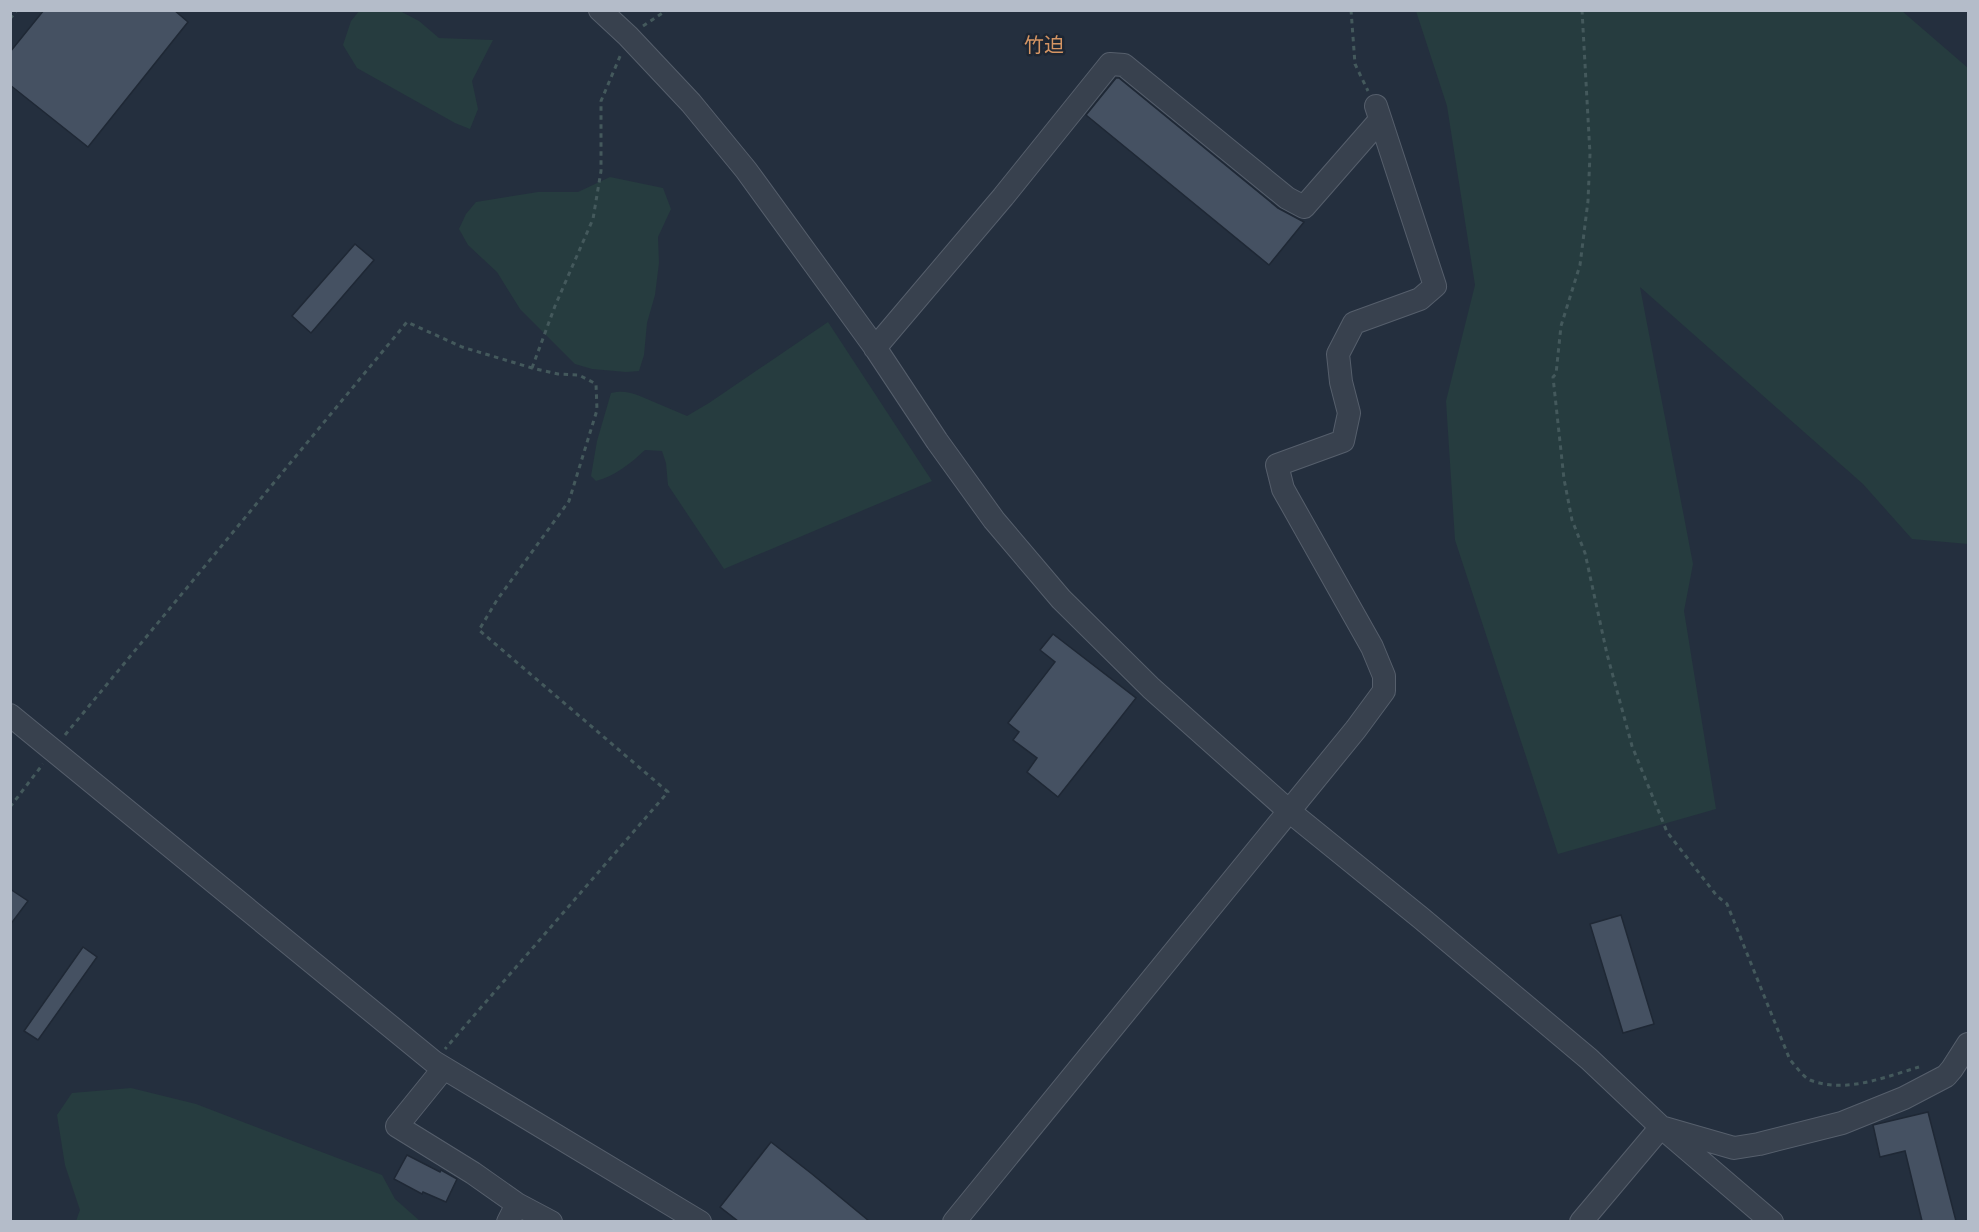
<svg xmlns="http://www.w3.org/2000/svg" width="1979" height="1232" viewBox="0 0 1979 1232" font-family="'IBM Plex Sans','Noto Sans JP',sans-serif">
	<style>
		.green { fill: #263c3f }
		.building { fill: #455162; stroke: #1f2835; stroke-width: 1.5 }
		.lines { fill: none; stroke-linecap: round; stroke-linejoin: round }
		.minor-casing { stroke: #565f6c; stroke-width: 24 }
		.path { stroke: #44595c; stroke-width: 3; stroke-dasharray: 4.5 4.5; stroke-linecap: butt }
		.minor { stroke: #38414e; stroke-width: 22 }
		.labels { text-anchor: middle; stroke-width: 5; stroke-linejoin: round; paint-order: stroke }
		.quarter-label { font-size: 20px; fill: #d59563; stroke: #1d2633 }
	</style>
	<rect width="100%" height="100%" fill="#242f3e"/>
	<path class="green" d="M360 10 400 11 419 21 439 38 493 40 472 81 478 109 470 129 455 123 357 68 343 45 351 21Z
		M1416 11H1902L1968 68V544L1912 539 1863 484 1640 287 1693 564 1684 611 1716 809 1558 854 1455 540 1446 401 1475 285 1447 106Z
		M610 177 663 188 671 209 658 237 659 263 655 295 647 323 644 355 639 371 626 372 592 369 575 364 520 309 497 272 468 245 459 229 466 214 476 202 538 192H578Z
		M828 322 932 481 724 569 668 485 666 463 662 451 645 450C631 463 615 476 596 481L591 476 597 441 611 393C629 389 638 396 654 402 665 407 676 411 687 416L709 403Z
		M131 1088 196 1104 382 1175 395 1199 420 1221H76L80 1210 65 1165 57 1115 72 1093Z"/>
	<path class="building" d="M44 10H174L188 22 88 147 10 85V52Z
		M1116 78H1119L1278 208 1304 222 1269 265 1086 115Z
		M355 244 374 260 311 333 292 316Z
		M1053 634 1136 698 1058 797 1027 772 1037 758 1013 740 1019 732 1008 723 1055 662 1040 650Z
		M10 889 28 901 10 925Z
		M1621 915 1654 1024 1623 1033 1590 924Z
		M83 947 97 957 38 1040 24 1031Z
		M1928 1112 1956 1221H1922L1905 1151 1880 1157 1873 1125Z
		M771 1142 812 1174 869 1221H738L720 1207Z
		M407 1155 440 1172 441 1170 457 1179 446 1202 423 1192 422 1194 394 1179Z"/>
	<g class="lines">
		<defs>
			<path id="minor" d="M600 10 628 36 691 103 746 170 874 346 937 441 994 520 1061 599 1151 688 1289 811 1421 918 1589 1059 1661 1127 1772 1222
				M875 348 1003 197 1110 64 1124 65 1287 198 1304 207 1380 120
				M10 715 434 1062 700 1222
				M444 1068 397 1126 473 1173 517 1204
				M508 1222 517 1204 551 1222
				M954 1222 1356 729 1384 691V676L1372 647 1283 489 1277 465 1343 441 1349 413 1341 382 1338 354 1354 323 1420 299 1435 286 1376 106
				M1581 1222 1661 1127 1734 1148 1759 1144 1842 1123 1904 1098 1946 1076 1952 1069 1968 1044"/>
		</defs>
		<use href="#minor" class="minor-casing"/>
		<path class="path" d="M1351 10 1355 64 1368 91
			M1582 10 1590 154 1588 201 1580 265 1561 326 1556 374 1553 377 1564 479 1572 520 1585 553 1607 654 1632 746 1667 832 1717 896 1727 904 1790 1060C1796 1066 1803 1077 1810 1080 1845 1094 1885 1077 1919 1067
			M10 19 17 10
			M643 26 667 10
			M532 368 555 306 593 219 601 171V101L621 54
			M65 735 407 322 462 347 532 368 558 374 579 375 596 384 597 410 569 501 497 600 479 630 668 792 445 1049
			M10 807 43 764"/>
		<use href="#minor" class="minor"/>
	</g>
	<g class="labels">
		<g class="quarter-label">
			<text x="1044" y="52">竹迫</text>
		</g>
	</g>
	<rect width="1979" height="1232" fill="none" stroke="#b4bcc9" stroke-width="24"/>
</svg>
